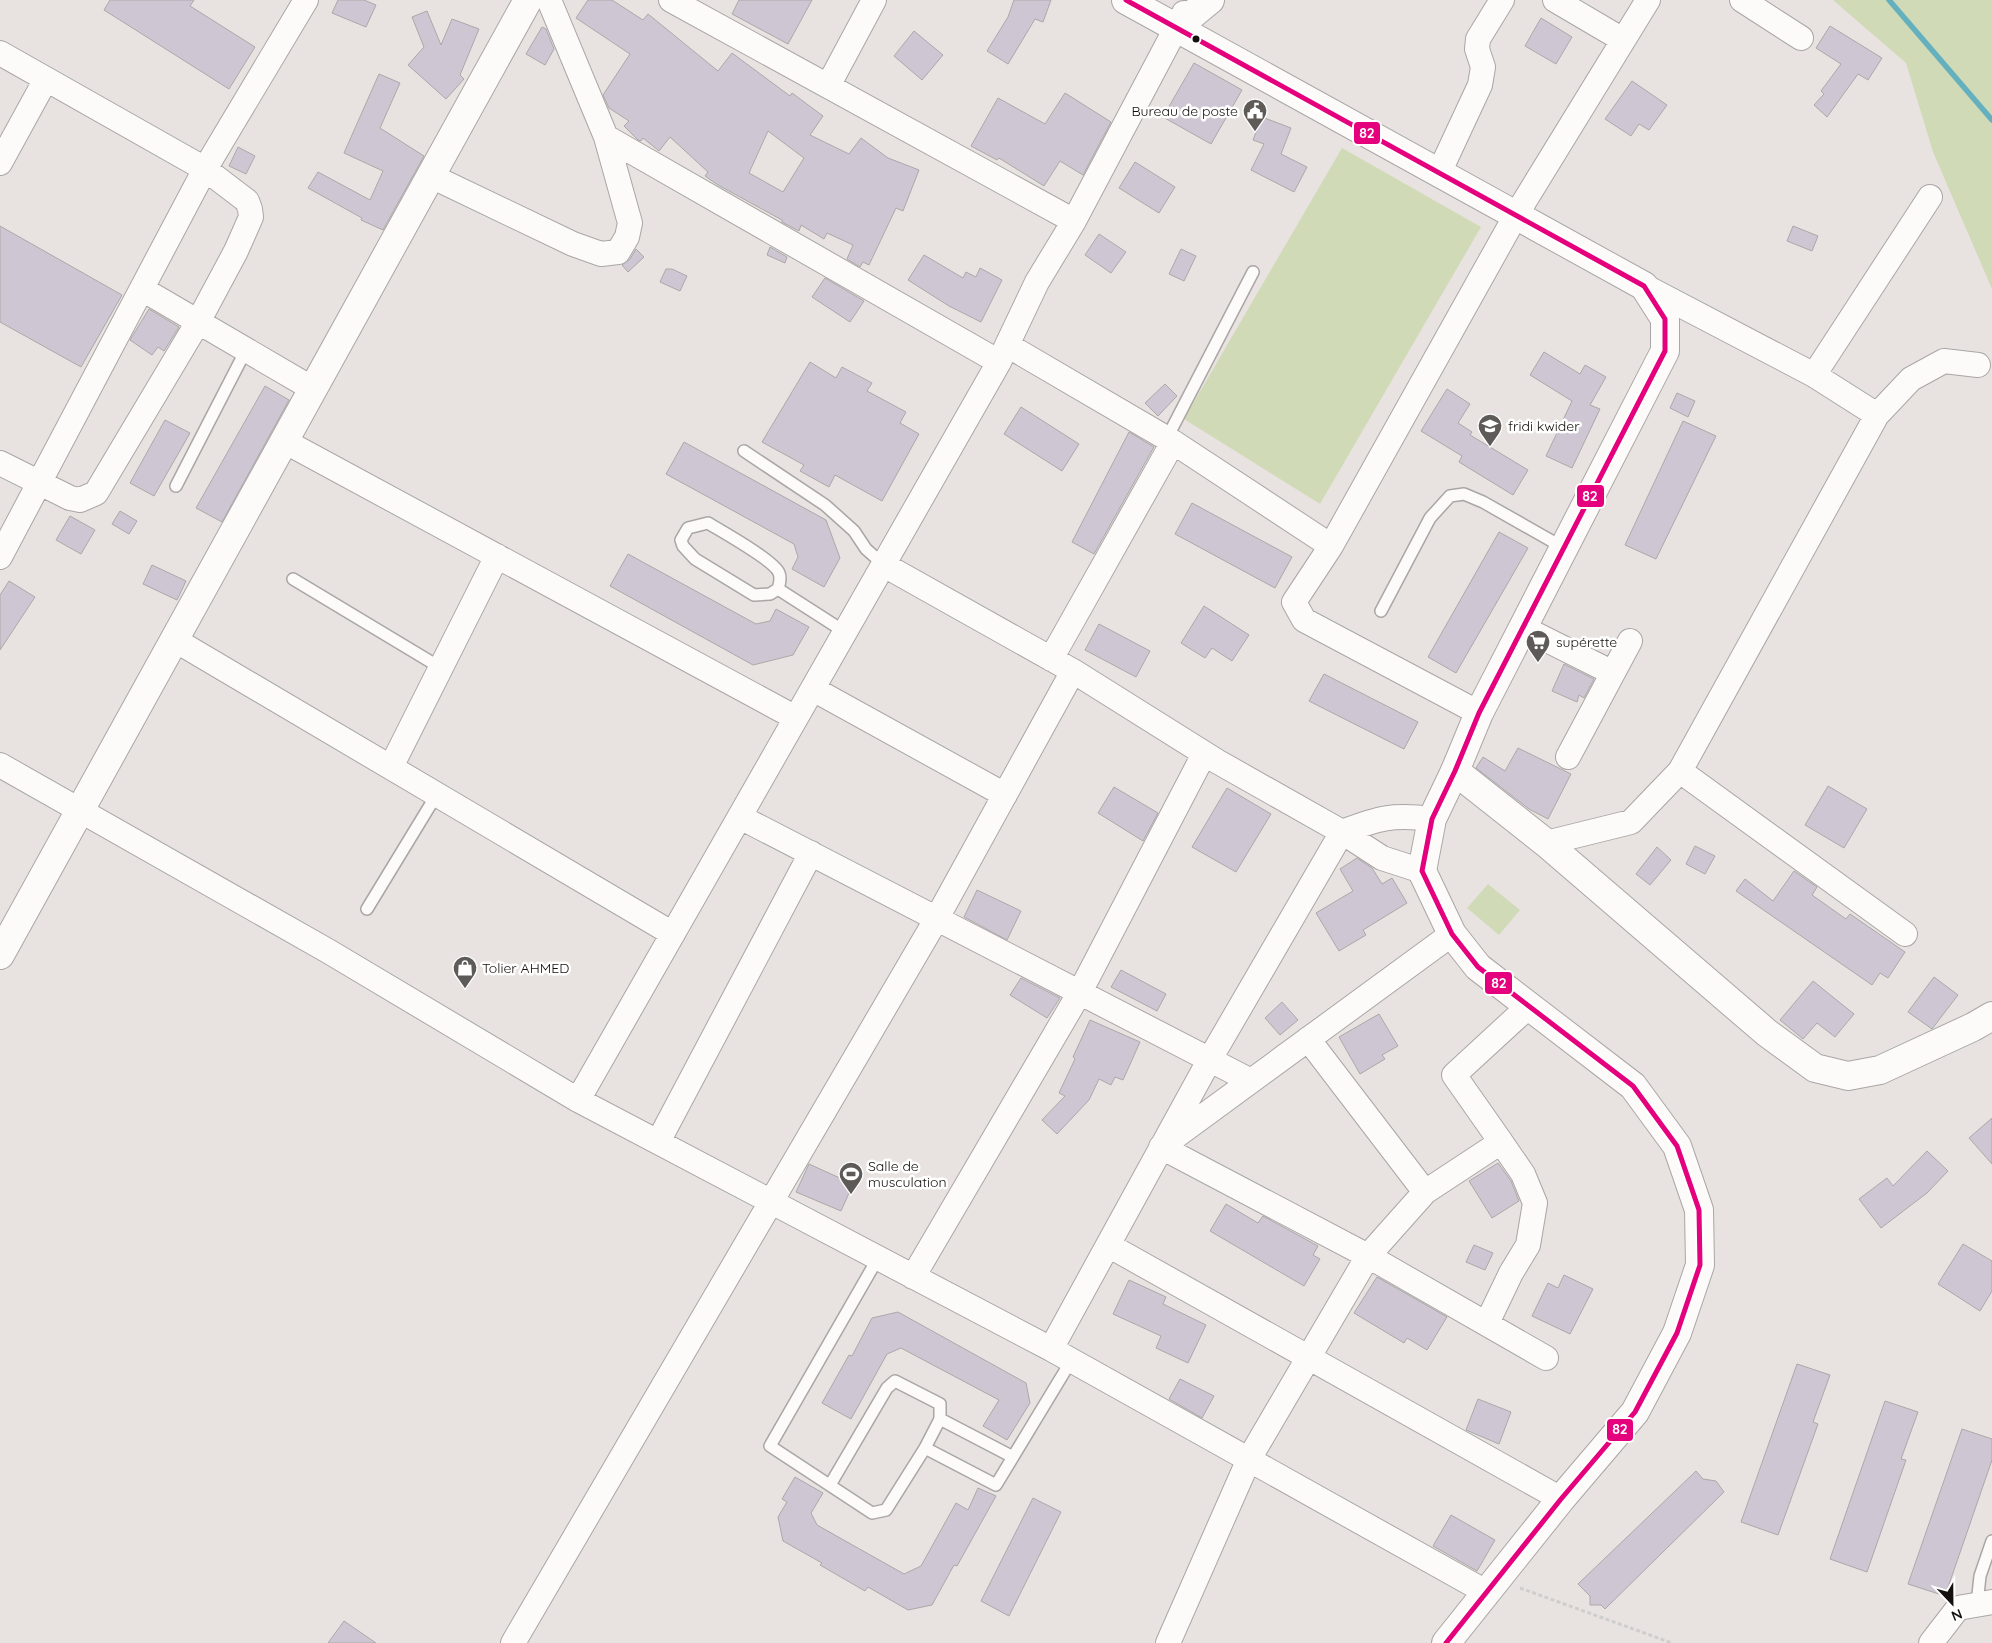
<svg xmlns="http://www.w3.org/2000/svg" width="1992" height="1643" viewBox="0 0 1992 1643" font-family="Quicksand,sans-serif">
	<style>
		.green { fill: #d1dab7 }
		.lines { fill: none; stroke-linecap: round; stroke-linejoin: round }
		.stream { stroke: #64b0be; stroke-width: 5.5 }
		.building { fill: #cfc6d4; stroke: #aba8a8; fill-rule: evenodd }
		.service-casing { stroke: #aaa6a5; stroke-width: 14 }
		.minor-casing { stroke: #aaa6a5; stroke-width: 26 }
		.tertiary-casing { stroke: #aaa6a5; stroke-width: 30 }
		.secondary-casing { stroke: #aaa6a5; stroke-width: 30 }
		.path { stroke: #cfcecc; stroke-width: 3; stroke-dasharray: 4 2.5; stroke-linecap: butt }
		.service { stroke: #fcfbfa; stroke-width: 11 }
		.minor { stroke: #fcfbfa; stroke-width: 24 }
		.tertiary { stroke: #fcfbfa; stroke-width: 28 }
		.secondary { stroke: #fcfbfa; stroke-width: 28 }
		.bus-1-casing { stroke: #fff; stroke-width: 9 }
		.bus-1 { stroke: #e5007d; stroke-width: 5 }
		.bus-dot { fill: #14100e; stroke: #fff; stroke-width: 2 }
		.labels { text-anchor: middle; stroke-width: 5; stroke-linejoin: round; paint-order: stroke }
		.poi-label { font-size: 14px; fill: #14100e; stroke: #fff; text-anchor: start }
		.line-badge { stroke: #fff; stroke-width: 2 }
		.badge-label { font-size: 14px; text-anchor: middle; font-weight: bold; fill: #fff }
	</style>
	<rect width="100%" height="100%" fill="#e8e3e0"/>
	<path class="green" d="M1833 0H1992V289L1933 152 1906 63Z
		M1342 148 1481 227 1320 504 1184 419Z
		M1488 884 1520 910 1499 935 1467 908Z"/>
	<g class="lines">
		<path class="stream" d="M1889 0 1992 120"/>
	</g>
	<path class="building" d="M110 0H194L190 6 255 47 229 89 104 10Z
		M338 0H364L376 5 366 27 332 13Z
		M588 0H612L643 20 648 14 718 71 732 53 790 96 792 93 823 116 810 135 849 154 861 138 888 158 919 170 903 211 896 208 869 265 863 262 860 267 847 259 853 245 827 233 824 239 801 225 799 231 782 222V220L718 185 705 176 708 172 670 137 659 151 643 138 641 141 638 140 624 126 629 121 609 108 603 95 630 54 576 18ZM768 131 804 158 783 192 749 173Z
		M739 0H812L788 44 732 14Z
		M1014 0H1051L1043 22 1035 19 1008 64 987 51 1008 17Z
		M427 11 441 45 452 19 479 29 460 75 464 79 446 99 408 65 424 47 412 17Z
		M1541 18 1572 37 1556 64 1525 46Z
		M1830 26 1882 58 1868 80 1858 74 1827 117 1814 105 1824 94 1821 91 1841 64 1816 48Z
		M542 27 546 29 554 49 545 65 526 54Z
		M914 31 943 55 922 80 894 56Z
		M1194 63 1242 90 1211 144 1163 117Z
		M379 74 400 83 380 128 424 156 383 230 361 220 362 218 308 188 318 172 370 200 383 171 344 153Z
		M1632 81 1667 105 1649 130 1639 124 1631 136 1605 119Z
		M1065 93 1111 122 1083 175 1060 161 1044 186 999 158 997 160 971 146 998 98 1045 124Z
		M1262 117 1291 128 1281 154 1307 167 1294 192 1251 170 1264 144 1253 140Z
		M238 147 255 156 246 174 229 166Z
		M1135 162 1175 187 1159 213 1119 188Z
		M0 226 122 295 81 367 0 322Z
		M1793 226 1818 236 1812 251 1787 241Z
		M1099 234 1126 252 1111 273 1085 255Z
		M770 247 787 257 785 263 767 255Z
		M636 249 644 257 628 272 622 265 630 259Z
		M1181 249 1196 256 1184 281 1169 274Z
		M924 255 963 278 966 272 976 277 980 268 1002 280 981 322 949 306 908 280Z
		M666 269H672L687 276 680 291 660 282Z
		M825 278 864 301 850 322 812 297Z
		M149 309 179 327 164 351 158 347 152 355 130 340Z
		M1544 352 1580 374 1585 365 1606 377 1590 405 1600 409 1572 468 1546 456 1572 401 1530 375Z
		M810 362 836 378 842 367 872 383 867 391 906 412 900 423 919 434 882 501 835 475 829 487 800 471 804 465 762 442Z
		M1165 384 1177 396 1158 416 1145 403Z
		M265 386 289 400 222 522 196 508Z
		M1447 389 1470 404 1458 423 1472 432 1470 435 1528 470 1513 495 1459 462 1462 456 1421 431Z
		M1677 393 1695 401 1688 417 1670 408Z
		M1021 407 1079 444 1062 471 1004 434Z
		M165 420 190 433 154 496 130 483Z
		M1683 421 1716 436 1656 559 1625 545Z
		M1129 432 1154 447 1094 554 1072 542Z
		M684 442 826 520 840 558 824 587 792 569 798 557 794 544 666 474Z
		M1192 503 1292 557 1275 588 1175 534Z
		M120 511 137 521 129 534 112 524Z
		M70 516 95 530 81 554 56 540Z
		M1499 532 1528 548 1456 673 1428 657Z
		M628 554 756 624 770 621 776 609 809 627 793 655 753 665 610 586Z
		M152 565 186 581 177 600 143 584Z
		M9 581 35 597 0 650V595Z
		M1204 606 1249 635 1232 661 1212 648 1205 658 1181 643Z
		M1099 624 1150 651 1136 677 1085 650Z
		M1564 664 1594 679 1584 698 1579 695 1577 702 1552 691Z
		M1324 674 1418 722 1404 749 1309 701Z
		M1518 748 1571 774 1548 819 1529 809 1476 768 1483 757 1505 771Z
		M1828 786 1867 809 1844 848 1805 825Z
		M1114 787 1158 813 1143 841 1098 813Z
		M1227 788 1271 814 1236 872 1192 847Z
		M1695 846 1715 856 1705 874 1686 864Z
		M1657 847 1671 860 1650 885 1636 874Z
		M1357 858 1372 868 1382 884 1392 878 1407 903 1363 930 1366 935 1339 951 1316 913 1353 891 1340 869Z
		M1794 871 1817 887 1812 895 1846 919 1850 914 1905 952 1888 978 1880 973 1872 985 1736 891 1745 879 1773 901Z
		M977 890 1021 911 1007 940 964 917Z
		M1121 970 1166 994 1157 1011 1111 987Z
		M1934 977 1958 995 1932 1029 1908 1012Z
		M1021 978 1060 998 1047 1018 1010 995Z
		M1813 981 1854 1014 1835 1037 1817 1023 1803 1039 1780 1020Z
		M1282 1002 1298 1020 1280 1035 1265 1018Z
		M1379 1014 1398 1046 1382 1055 1385 1059 1360 1074 1339 1037Z
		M1090 1020 1140 1042 1123 1080 1115 1077 1111 1085 1099 1079 1089 1100 1057 1134 1042 1120 1065 1096 1059 1093 1075 1059 1073 1057Z
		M1992 1118V1164L1969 1138Z
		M1927 1151 1948 1171 1927 1193 1881 1228 1859 1199 1887 1178 1893 1186Z
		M1498 1163 1511 1181 1519 1201 1492 1218 1469 1181Z
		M809 1164 853 1184 841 1211 796 1192Z
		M1226 1204 1258 1223 1263 1216 1318 1246 1313 1255 1320 1259 1304 1286 1210 1231Z
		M1963 1244 1992 1261V1291L1980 1311 1938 1284Z
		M1474 1245 1493 1253 1485 1270 1466 1262Z
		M1564 1275 1593 1289 1570 1334 1532 1316 1548 1283 1558 1288Z
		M1377 1277 1447 1317 1427 1350 1407 1338 1404 1343 1354 1313Z
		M1129 1280 1166 1297 1163 1304 1206 1325 1188 1363 1156 1348 1161 1336 1113 1314Z
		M898 1312 1026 1383 1030 1403 1007 1440 983 1426 999 1400 901 1348 887 1354 851 1419 822 1403 849 1355 852 1356 872 1318Z
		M1797 1364 1830 1375 1813 1422 1818 1424 1778 1535 1741 1522Z
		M1180 1379 1214 1396 1202 1418 1169 1399Z
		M1478 1399 1511 1412 1499 1444 1466 1430Z
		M1885 1401 1918 1412 1901 1459 1906 1460 1867 1572 1830 1559Z
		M1962 1429 1992 1439V1460L1945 1596 1908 1584Z
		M1696 1471 1703 1479 1716 1481 1724 1492 1605 1609 1601 1605H1590V1596L1578 1584Z
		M795 1477 823 1493 811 1513 817 1525 904 1574 921 1566 956 1503 968 1510 978 1488 996 1496 957 1566 954 1565 932 1605 908 1610 868 1587 865 1591 820 1565 822 1563 783 1541 778 1517 787 1502 782 1499Z
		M1033 1498 1061 1512 1009 1616 981 1601Z
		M1451 1515 1495 1540 1477 1571 1433 1546Z
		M344 1621 376 1643H328Z"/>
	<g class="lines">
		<defs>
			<path id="service" d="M1167 438 1253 272
				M744 451 825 505 854 531 866 549 884 565
				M176 486 246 350
				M708 523C721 531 775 561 779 573 781 578 780 583 778 589L770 594 754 595 695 559 683 546 681 540 688 528Z
				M293 579 441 668
				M778 589 845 632
				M1381 611 1430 518 1450 496 1464 494 1483 502 1564 548
				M367 909 437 794
				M940 1419 1013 1457
				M925 1448 996 1485 1071 1361
				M830 1485 887 1388 895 1381 940 1404V1419L925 1448 886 1510 872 1513 770 1446 878 1258
				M1977 1604 1980 1576 1992 1541"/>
			<path id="minor" d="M671 0 1074 221 1184 13
				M1555 0 1623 40
				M1742 0 1801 38
				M0 53 205 169 247 201 250 209 251 217 236 251 198 322 96 493 80 500 70 498 0 463
				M828 86 874 0
				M606 137 999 362
				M0 163 46 79
				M1439 173 1480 85 1483 67 1477 49 1478 39 1502 0
				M431 176 573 244 601 254 618 252 627 237 630 223 606 137 549 0
				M1644 286 1814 375 1877 415
				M142 289 313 389
				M1007 345 1173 442 1331 546 1294 602 1304 620 1479 713
				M1814 375 1930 197
				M284 441 796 718
				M1331 546 1516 215 1648 0
				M0 557 205 169 306 0
				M884 565 1073 671 1218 762
				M1523 628 1613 673
				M175 640 673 934
				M1051 659 1173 442
				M813 689 1005 795
				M1568 757 1630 641
				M0 765 328 951 578 1100 1051 1349 1486 1592
				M391 767 497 556
				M1680 771 1877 415 1911 379 1944 361 1978 365
				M740 817 1251 1081
				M1546 843 1631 822 1680 771 1905 934
				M1452 934 1161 1147 1368 1256 1546 1358
				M1308 1039 1425 1192 1501 1142 1454 1075 1529 1006
				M578 1100 999 362 1037 282 1074 221
				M658 1142 811 853
				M1108 1245 1561 1499
				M913 1277 1080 992 1204 754 1342 832 1382 858 1422 871
				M1487 1323 1511 1273 1528 1245 1535 1203 1523 1174 1501 1142
				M1051 1349 1210 1059 1342 832C1379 818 1392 814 1432 819
				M513 1643 937 918 1073 671
				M1168 1643 1249 1459 1368 1256 1425 1192
				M1931 1643 1958 1608 1992 1602"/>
			<path id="tertiary" d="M1176 28 1210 0
				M1455 771 1546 843 1767 1033 1815 1068 1848 1076 1880 1070 1973 1027 1992 1016
				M0 955 528 0"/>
			<path id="secondary" d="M1126 0 1644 286 1665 319V351L1479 713 1455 771 1432 819 1422 871 1452 934 1478 967 1633 1086 1677 1146 1699 1210 1700 1265 1677 1333 1635 1412 1561 1499 1446 1643"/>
		</defs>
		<use href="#service" class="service-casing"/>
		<use href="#minor" class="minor-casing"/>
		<use href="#tertiary" class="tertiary-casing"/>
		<use href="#secondary" class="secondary-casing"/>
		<path class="path" d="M1520 1588 1672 1643"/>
		<use href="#service" class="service"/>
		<use href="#minor" class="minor"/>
		<use href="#tertiary" class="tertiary"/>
		<use href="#secondary" class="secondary"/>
		<defs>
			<path id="bus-1" d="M1126 0 1644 286 1665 319V351L1479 713 1455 771 1432 819 1422 871 1452 934 1478 967 1633 1086 1677 1146 1699 1210 1700 1265 1677 1333 1635 1412 1561 1499 1446 1643"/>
		</defs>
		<use href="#bus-1" class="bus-1-casing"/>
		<use href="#bus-1" class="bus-1"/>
	</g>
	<defs>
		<symbol id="civic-pin" viewBox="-11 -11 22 30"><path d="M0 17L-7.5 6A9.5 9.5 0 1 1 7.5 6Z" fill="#5e5a58" stroke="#fff"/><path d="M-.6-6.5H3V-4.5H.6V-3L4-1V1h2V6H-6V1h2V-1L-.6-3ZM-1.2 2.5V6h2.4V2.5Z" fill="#fff"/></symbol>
		<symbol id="school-pin" viewBox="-11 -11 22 30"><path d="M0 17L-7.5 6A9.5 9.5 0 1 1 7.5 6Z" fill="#5e5a58" stroke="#fff"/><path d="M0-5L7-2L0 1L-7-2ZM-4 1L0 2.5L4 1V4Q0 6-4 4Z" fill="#fff"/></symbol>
		<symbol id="supermarket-pin" viewBox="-11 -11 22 30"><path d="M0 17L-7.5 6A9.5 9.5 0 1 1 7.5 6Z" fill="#5e5a58" stroke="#fff"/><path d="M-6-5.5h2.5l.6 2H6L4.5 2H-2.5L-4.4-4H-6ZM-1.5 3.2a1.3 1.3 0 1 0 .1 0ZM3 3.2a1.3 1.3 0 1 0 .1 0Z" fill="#fff"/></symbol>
		<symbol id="shop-pin" viewBox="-11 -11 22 30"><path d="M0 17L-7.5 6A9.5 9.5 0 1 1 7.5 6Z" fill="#5e5a58" stroke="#fff"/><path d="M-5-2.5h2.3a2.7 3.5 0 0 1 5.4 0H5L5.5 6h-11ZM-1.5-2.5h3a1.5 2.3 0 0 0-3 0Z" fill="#fff"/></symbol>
		<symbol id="stadium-pin" viewBox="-11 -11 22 30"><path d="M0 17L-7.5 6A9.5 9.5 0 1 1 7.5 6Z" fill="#5e5a58" stroke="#fff"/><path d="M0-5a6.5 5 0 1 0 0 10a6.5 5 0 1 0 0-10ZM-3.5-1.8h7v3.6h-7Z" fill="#fff"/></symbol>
	</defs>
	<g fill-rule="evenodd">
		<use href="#civic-pin" x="1241" y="97" width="28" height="38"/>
		<use href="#school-pin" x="1476" y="412" width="28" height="38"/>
		<use href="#supermarket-pin" x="1524" y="628" width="28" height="38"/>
		<use href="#shop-pin" x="451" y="954" width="28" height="38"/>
		<use href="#stadium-pin" x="837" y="1160" width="28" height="38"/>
	</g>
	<circle class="bus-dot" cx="1196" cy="39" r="4.5"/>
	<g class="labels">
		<g class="poi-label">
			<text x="1238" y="116" text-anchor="end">Bureau de poste</text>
			<text x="1508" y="431">fridi kwider</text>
			<text x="1556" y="647">supérette</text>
			<text x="482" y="973">Tolier AHMED</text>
			<text x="868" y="1171">Salle de<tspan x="868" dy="16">musculation</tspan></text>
		</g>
	</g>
	<g class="line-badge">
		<rect x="1353" y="121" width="28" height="24" rx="5" fill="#e5007d"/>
		<rect x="1576" y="484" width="29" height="24" rx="5" fill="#e5007d"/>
		<rect x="1484" y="971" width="29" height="24" rx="5" fill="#e5007d"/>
		<rect x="1606" y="1418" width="28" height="24" rx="5" fill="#e5007d"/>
	</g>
	<g class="badge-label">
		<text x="1367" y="138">82</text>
		<text x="1590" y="501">82</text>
		<text x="1499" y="988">82</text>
		<text x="1620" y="1434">82</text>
	</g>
	<g transform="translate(1952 1603) rotate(158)" stroke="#ffffff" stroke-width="4" paint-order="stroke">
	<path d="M0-4L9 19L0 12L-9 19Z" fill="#14100e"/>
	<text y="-8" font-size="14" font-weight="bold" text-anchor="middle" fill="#14100e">N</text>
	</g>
</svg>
